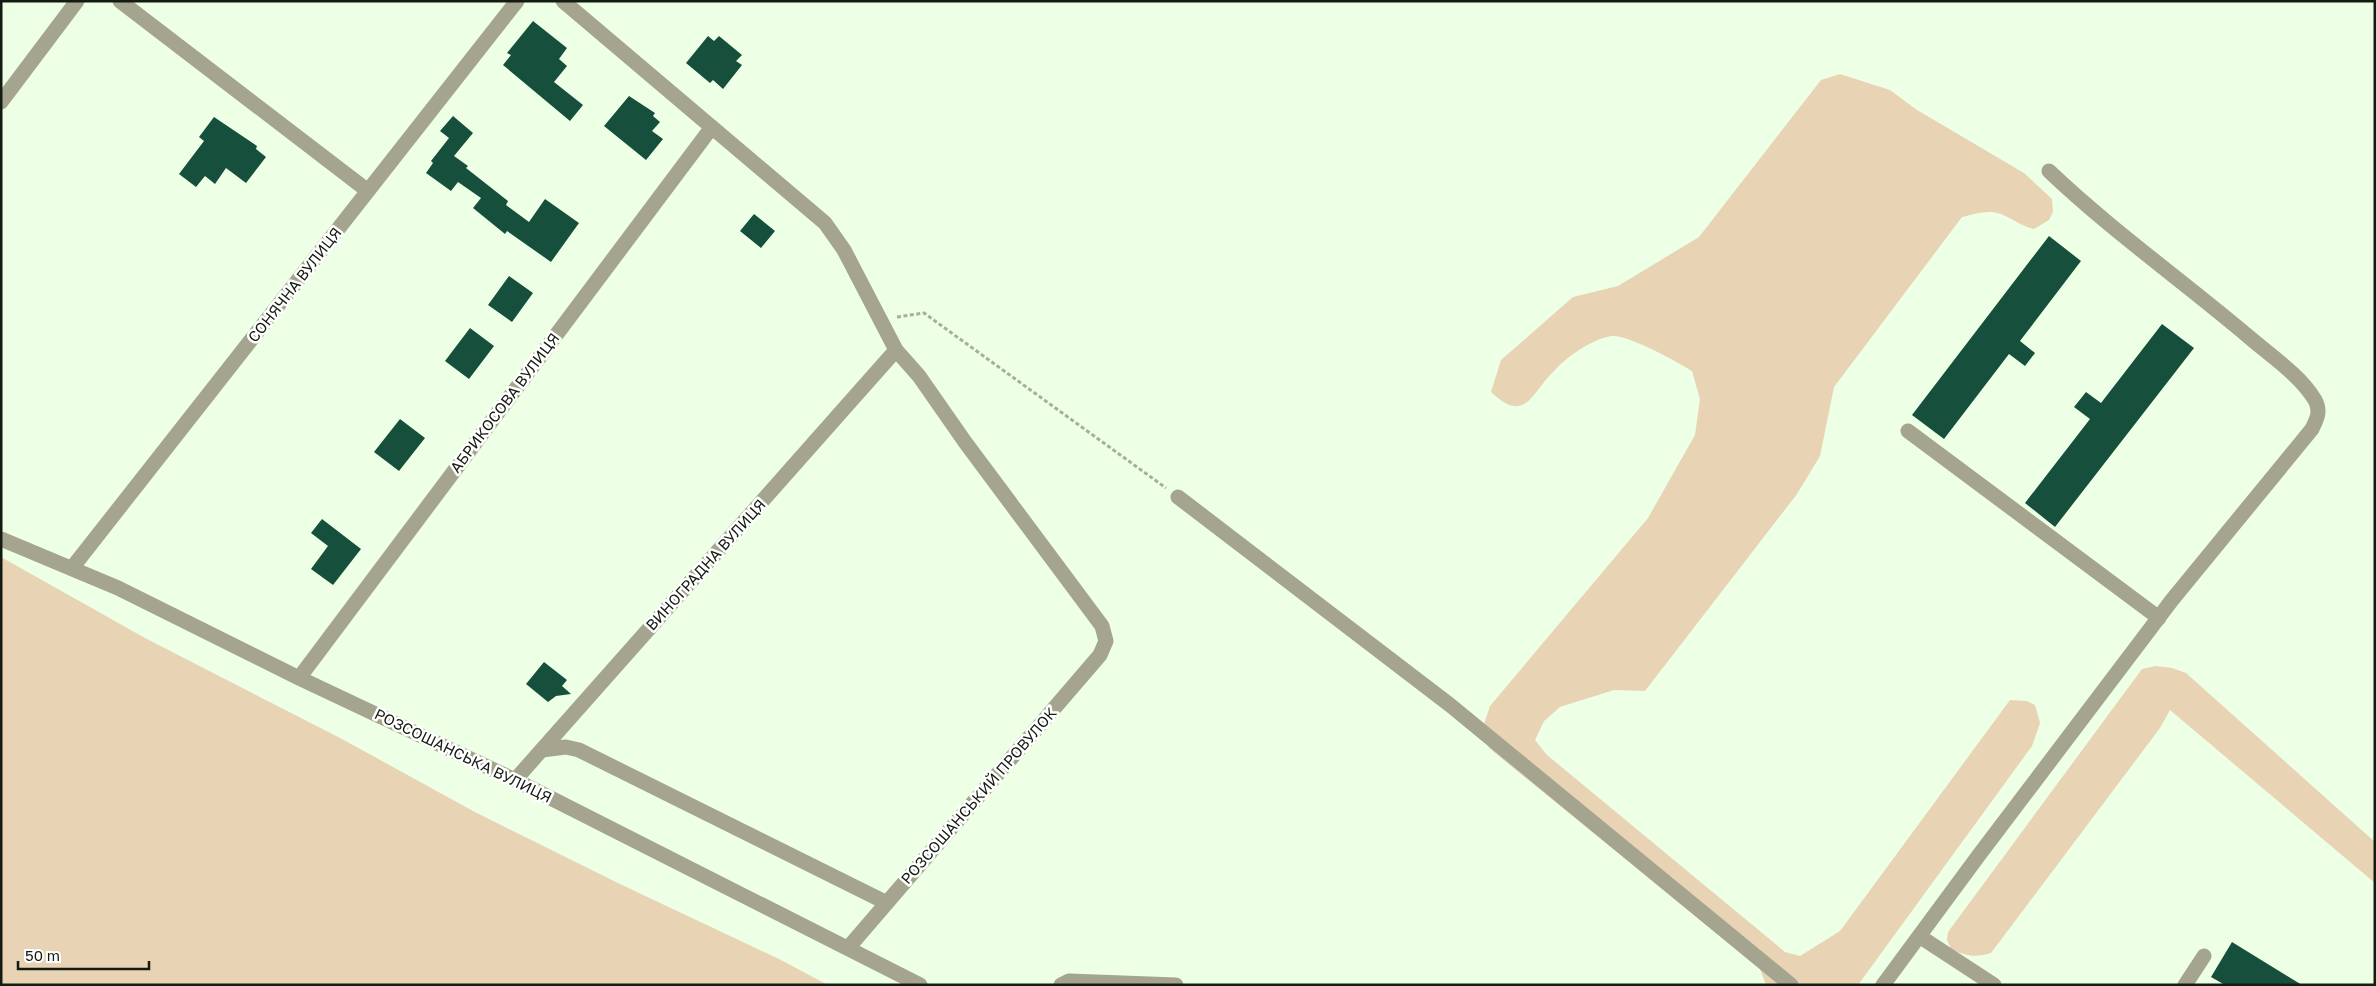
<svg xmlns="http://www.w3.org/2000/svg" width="2376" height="986" viewBox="0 0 2376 986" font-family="'Golos Text',sans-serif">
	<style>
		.green { fill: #e8d3b4 }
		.building { fill: #16503c }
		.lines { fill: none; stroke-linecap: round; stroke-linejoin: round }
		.path { stroke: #a3b19c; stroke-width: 3; stroke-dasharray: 4 2.5; stroke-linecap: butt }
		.minor { stroke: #a5a48e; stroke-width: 15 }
		.labels { text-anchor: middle; stroke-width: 5; stroke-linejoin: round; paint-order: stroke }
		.street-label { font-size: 15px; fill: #141b11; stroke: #fff }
	</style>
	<rect width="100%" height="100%" fill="#edffe4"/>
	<path class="green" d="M1840 74 1890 90 1917 110 2024 173 2052 199 2053 212 2049 220 2034 229C2021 226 2013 219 2001 214 1989 209 1974 214 1962 217L1834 387 1820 456 1797 494 1645 691 1614 690 1560 707 1544 721 1535 740 1547 755 1785 952 1800 956 1840 931 2010 700 2027 701 2035 705 2040 723 2032 746 1858 985H1766L1760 969 1489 748 1483 727 1490 706 1648 518 1695 435 1700 399 1692 371C1678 362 1627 334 1612 336 1594 338 1566 357 1554 371 1531 393 1526 425 1491 392L1501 360 1573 297 1618 286 1699 237 1821 80Z
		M1 557 145 638 342 739 473 811 622 885 779 959 828 985H1Z
		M2156 666 2172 668 2186 673 2375 842V883L2170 710 2160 728 1991 953C1975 958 1966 956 1951 949L1947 940 1948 932 2142 669Z"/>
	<path class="building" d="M533 21 567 48 559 59 567 66 554 82 583 105 570 121 503 65 511 55 507 53Z
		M708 36 714 41 719 36 742 55 736 61 742 65 723 89 713 80 710 83 686 63Z
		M629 96 655 113 653 116 660 122 652 131 663 139 646 160 604 126Z
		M453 116 473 133 454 156 468 166 466 168 508 201 506 205 529 222 545 199 579 223 551 262 507 231 505 234 473 208 481 198 458 182 451 191 426 173 433 163 431 161 449 138 440 131Z
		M214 117 257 146 256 149 266 157 246 183 226 168 215 184 205 176 196 187 179 174 204 141 199 137Z
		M754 214 775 231 761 248 740 231Z
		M2049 236 2081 261 2020 341 2035 353 2025 366 2009 354 1944 439 1912 415Z
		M509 276 533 293 512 322 488 305Z
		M2162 324 2194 348 2055 527 2025 503 2090 419 2074 407 2086 392 2101 403Z
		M470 328 494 346 469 379 445 361Z
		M400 419 425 438 399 471 374 452Z
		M322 519 361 549 333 585 311 569 328 546 311 533Z
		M544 662 567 680 562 686 571 694 556 696 548 702 526 684Z
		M2232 942 2302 985H2225L2211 977Z"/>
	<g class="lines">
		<path class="path" d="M897 317 924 313 1166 488"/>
		<path class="minor" d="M120 1 368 191
			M563 1 825 223 844 250 896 350 919 376 965 442 1102 626 1106 641 1100 655 848 948
			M1 102 77 1
			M1908 431 2159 618
			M1178 497 1450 705 1791 985
			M1 539 118 588 299 678 515 780 920 985
			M72 568 517 1
			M299 678 712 127
			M542 750 566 747 579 750 887 903
			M515 780 896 350
			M1919 936 1994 985
			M1061 985 1069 981 1176 985
			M1883 985 1979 855 2172 600 2312 429C2317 419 2321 411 2315 400 2300 375 2271 356 2249 337 2183 281 2112 231 2049 171
			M2185 985 2204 956"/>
	</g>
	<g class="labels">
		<g class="street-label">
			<text transform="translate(295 285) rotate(-52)" y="5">СОНЯЧНА ВУЛИЦЯ</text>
			<text transform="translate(505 403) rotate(-53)" y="5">АБРИКОСОВА ВУЛИЦЯ</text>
			<text transform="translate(706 565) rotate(-48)" y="5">ВИНОГРАДНА ВУЛИЦЯ</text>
			<text transform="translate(463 756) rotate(26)" y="5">РОЗСОШАНСЬКА ВУЛИЦЯ</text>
			<text transform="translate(979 796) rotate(-49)" y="5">РОЗСОШАНСЬКИЙ ПРОВУЛОК</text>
		</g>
	</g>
	<rect width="2376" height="986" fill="none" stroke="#141b11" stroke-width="5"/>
	<path d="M18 961v8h131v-8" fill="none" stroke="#141b11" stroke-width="2.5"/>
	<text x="25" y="961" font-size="15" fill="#141b11" stroke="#ffffff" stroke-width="4" paint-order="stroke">50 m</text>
</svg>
